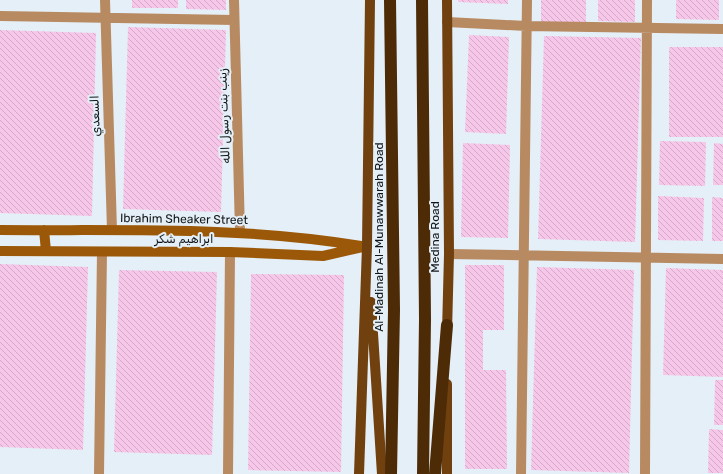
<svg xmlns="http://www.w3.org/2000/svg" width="723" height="474" viewBox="0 0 723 474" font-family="Rubik,Vazirmatn,sans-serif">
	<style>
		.building { fill: url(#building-back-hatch) }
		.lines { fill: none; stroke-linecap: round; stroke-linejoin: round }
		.street { stroke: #b88a62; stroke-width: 10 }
		.secondary { stroke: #9b5808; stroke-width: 10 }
		.primary { stroke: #70400f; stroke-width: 10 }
		.highway { stroke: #4e2b07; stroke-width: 12 }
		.labels { text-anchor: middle; stroke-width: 4; stroke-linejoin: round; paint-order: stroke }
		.street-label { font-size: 12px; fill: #101416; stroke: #e5eff7 }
	</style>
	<defs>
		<pattern id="building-back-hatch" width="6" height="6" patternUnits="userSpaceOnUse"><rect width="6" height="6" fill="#f7c7e9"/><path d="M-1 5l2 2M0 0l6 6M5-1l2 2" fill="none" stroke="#d3aac7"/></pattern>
	</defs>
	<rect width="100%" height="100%" fill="#e5eff7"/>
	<path class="building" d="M132 0H178V8H132Z
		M186 0H226V10L186 9Z
		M458 0H508V4L458 2Z
		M541 0H586V24L541 23Z
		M598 0H635V22L598 21Z
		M676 0H719V20L676 19Z
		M128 27 226 30 221 212 123 209Z
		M0 30 96 33 92 216 0 213Z
		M469 35 509 37 506 134 465 132Z
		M544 36 641 38 635 242 538 239Z
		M669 47H723V137H669Z
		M660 141 706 142 705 186 659 185Z
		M463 143 510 145 508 238 461 237Z
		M714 143 723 144V185H713Z
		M658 196 704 198 703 241 658 240Z
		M712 197 723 198V241H712Z
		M0 264 88 267 83 450 0 447Z
		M465 265H504V330H483V370H506L507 469H465Z
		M537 267 634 270 629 473 531 470Z
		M666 268 723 270V377L663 375Z
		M119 270 217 272 212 455 114 452Z
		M251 274 344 275 341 472 248 470Z
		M715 380H723V425H714Z
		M709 429 723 430V473H708Z"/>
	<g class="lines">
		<path class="street" d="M105 0 112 230
			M234 0 240 232
			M0 16 234 20
			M447 22 526 26 723 29
			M449 254 723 259
			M99 474 102 252
			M228 474 230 252
			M521 474 527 0
			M645 474 647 0"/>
		<path class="secondary" d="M0 230C121 231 242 226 361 246
			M44 230 46 251
			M0 251 230 252 323 256 367 246"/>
		<path class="primary" d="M447 0 449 254 447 332
			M371 302 382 474
			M359 474 367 246 370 0
			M447 474V384"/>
		<path class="highway" d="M390 0 394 310 391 474
			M422 0 425 319 423 474
			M435 474 447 325"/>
	</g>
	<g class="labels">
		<g class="street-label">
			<text transform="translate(95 116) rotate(-92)" y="4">السعدي</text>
			<text transform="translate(224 116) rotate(-92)" y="4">زينب بنت رسول الله</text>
			<text transform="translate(184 219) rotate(1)" y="4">Ibrahim Sheaker Street</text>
			<text transform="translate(379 237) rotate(-90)" y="4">Al-Madinah Al-Munawwarah Road</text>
			<text transform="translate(435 237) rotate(-90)" y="4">Medina Road</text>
			<text x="184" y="243">ابراهيم شكر</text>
		</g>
	</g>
</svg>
